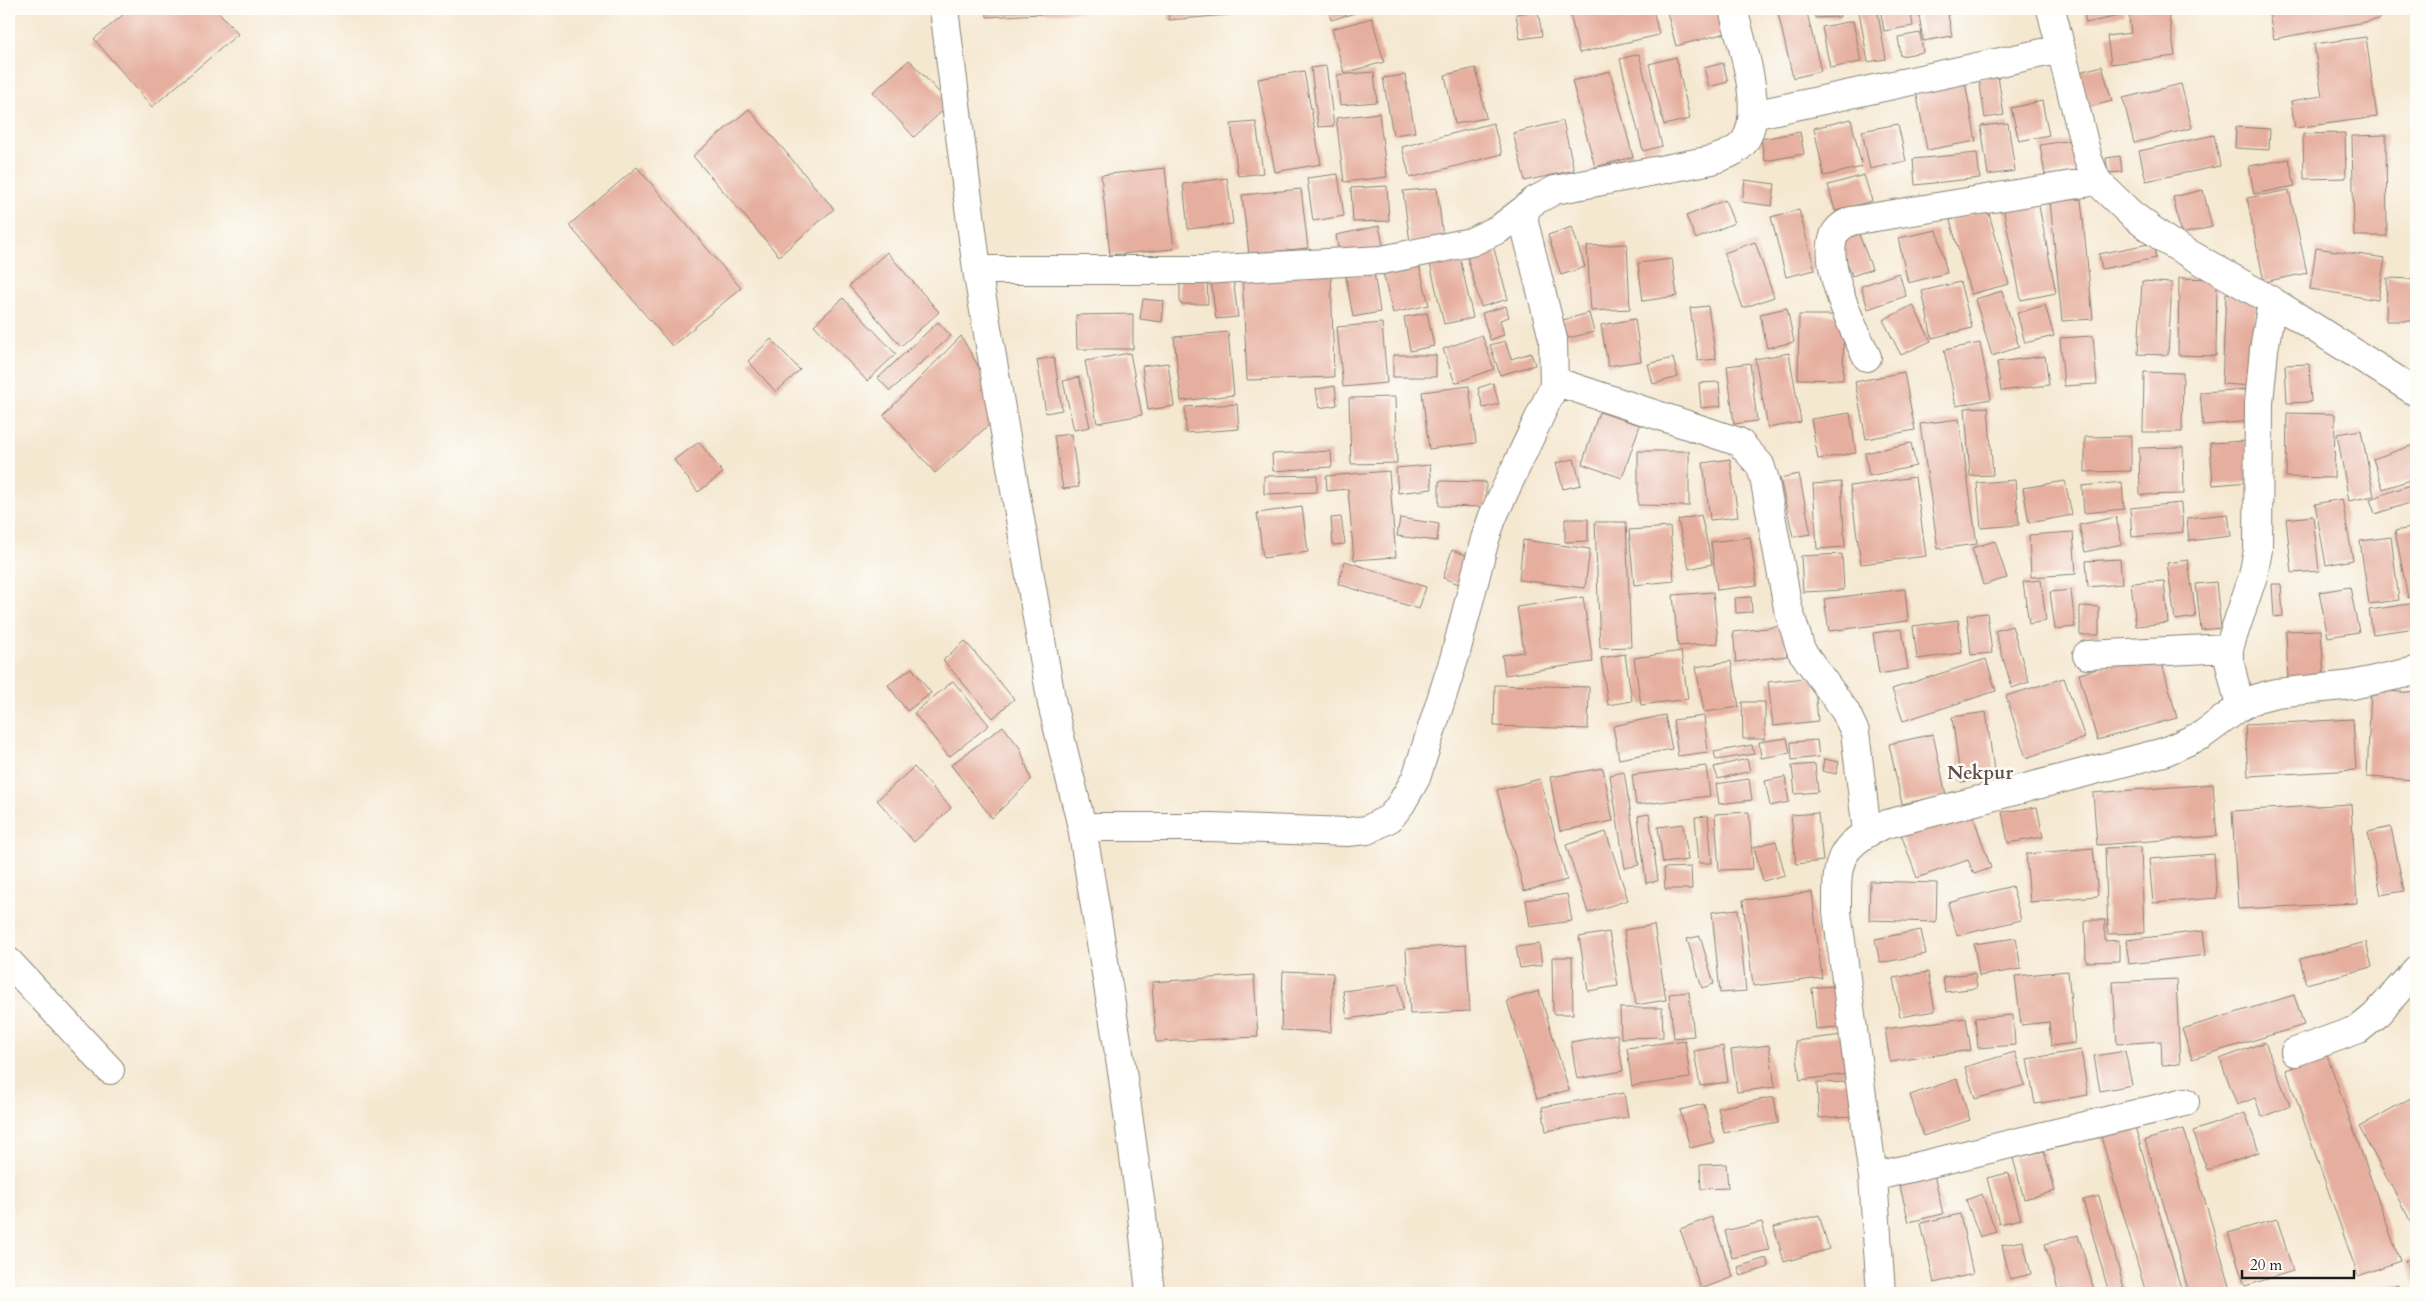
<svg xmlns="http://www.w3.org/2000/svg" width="2425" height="1302" viewBox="0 0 2425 1302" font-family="Cardo,serif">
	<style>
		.building { fill: #e6ae9e }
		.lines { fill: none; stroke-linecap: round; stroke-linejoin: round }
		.minor-casing { stroke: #888276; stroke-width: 30 }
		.minor { stroke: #fff; stroke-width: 28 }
		.labels { text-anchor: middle; stroke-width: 5; stroke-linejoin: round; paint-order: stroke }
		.quarter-label { font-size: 19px; font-weight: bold; fill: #634f4a; stroke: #fdfcf7 }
	</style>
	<rect width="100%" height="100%" fill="#fdfcf7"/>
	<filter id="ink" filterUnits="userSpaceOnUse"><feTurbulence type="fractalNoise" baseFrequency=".02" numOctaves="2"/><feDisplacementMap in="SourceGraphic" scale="10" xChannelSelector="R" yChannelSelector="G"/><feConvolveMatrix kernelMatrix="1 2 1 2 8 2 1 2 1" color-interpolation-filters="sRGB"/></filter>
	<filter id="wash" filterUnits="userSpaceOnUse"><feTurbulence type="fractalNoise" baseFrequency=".0096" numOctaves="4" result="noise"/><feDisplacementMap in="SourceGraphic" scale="20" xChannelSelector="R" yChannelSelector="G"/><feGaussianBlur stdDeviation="1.12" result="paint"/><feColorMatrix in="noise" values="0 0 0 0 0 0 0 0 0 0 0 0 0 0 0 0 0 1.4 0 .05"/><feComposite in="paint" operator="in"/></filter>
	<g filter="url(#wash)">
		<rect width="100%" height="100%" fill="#f5e8d1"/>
		<g id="blocks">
			<path class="building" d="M130 9H216L238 34 152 107 94 39Z
				M986 9H1111V10L987 17Z
				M1168 9H1261L1262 12 1169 20Z
				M1328 9H1369L1331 20Z
				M1569 9H1653L1659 35 1579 53Z
				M1678 9H1724L1730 32 1676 46 1667 12Z
				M1777 9H1806L1821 71 1793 78Z
				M1815 9H1839L1840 17 1815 18Z
				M1877 9 1886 59 1868 62 1859 11Z
				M1910 9 1913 26 1884 31 1881 13Z
				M1918 9H1947L1952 36 1923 41Z
				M2083 9H2123L2124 15 2086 23Z
				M2128 9H2168L2175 56 2111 64 2107 36 2131 33Z
				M2179 9H2217V10L2179 13Z
				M2268 9H2378L2380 19 2274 39Z
				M1538 11 1542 36 1520 39 1516 14Z
				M1372 18 1384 62 1344 73 1332 29Z
				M1853 21 1861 62 1830 68 1822 27Z
				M1920 33 1923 52 1901 56 1898 37Z
				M2366 37 2377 117 2295 128 2291 101 2322 96 2314 44Z
				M1639 54 1662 146 1643 151 1620 59Z
				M1676 57 1690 119 1664 125 1649 64Z
				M909 60 950 104 914 137 873 92Z
				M1723 63 1728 82 1709 87 1704 68Z
				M1326 66 1334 126 1318 127 1311 68Z
				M2102 66 2112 101 2089 107 2079 72Z
				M1476 68 1486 118 1455 124 1445 75Z
				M1304 71 1321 164 1275 172 1258 79Z
				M1610 71 1633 157 1595 167 1572 81Z
				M1374 72 1377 102 1340 105 1337 75Z
				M1405 75 1415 132 1393 135 1383 78Z
				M1998 76 2004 115 1985 118 1979 79Z
				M1964 77 1976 141 1927 150 1915 85Z
				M2181 84 2192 128 2134 143 2123 98Z
				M2042 101 2049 135 2019 141 2011 108Z
				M749 109 834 209 779 256 693 156Z
				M1379 113 1387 177 1344 182 1336 118Z
				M1851 119 1862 167 1824 176 1814 128Z
				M1563 121 1574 170 1525 181 1513 133Z
				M1256 122 1263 173 1238 176 1231 124Z
				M1493 123 1502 154 1410 178 1402 147Z
				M2008 123 2015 171 1988 175 1981 126Z
				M1898 124 1906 161 1870 169 1862 131Z
				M2236 127 2270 129 2269 150 2235 148Z
				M1800 132 1804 154 1765 161 1761 139Z
				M2345 133 2346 178 2304 179 2303 134Z
				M2214 135 2220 166 2146 181 2139 151Z
				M2386 135 2387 236H2354L2352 136Z
				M2072 140 2077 170 2045 175 2040 145Z
				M1977 153 1980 178 1915 185 1913 159Z
				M2120 156 2122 172 2108 173 2106 158Z
				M2289 159 2295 186 2254 194 2249 166Z
				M637 167 741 288 672 346 569 225Z
				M1165 168 1174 249 1110 255 1101 175Z
				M1338 174 1344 216 1313 221 1307 178Z
				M1864 175 1872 201 1835 211 1828 185Z
				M1227 178 1233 224 1188 229 1183 184Z
				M1745 180 1775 184 1772 206 1742 202Z
				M1387 186 1389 221 1353 222 1351 188Z
				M1437 188 1443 238 1410 242 1403 191Z
				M1301 189 1308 248 1249 254 1242 195Z
				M2203 190 2212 227 2181 234 2173 197Z
				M2289 190 2307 273 2264 282 2247 198Z
				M2081 199 2093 319 2062 321 2050 201Z
				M1725 200 1734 223 1696 239 1686 216Z
				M2038 201 2056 293 2021 300 2003 207Z
				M1799 210 1815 270 1786 277 1771 217Z
				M1988 210 2009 284 1971 294 1950 220Z
				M1379 226 1384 250 1340 259 1336 235Z
				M1572 227 1585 267 1561 275 1548 235Z
				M1937 230 1947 273 1908 283 1898 238Z
				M1859 234 1872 269 1852 276 1839 241Z
				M1492 242 1508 299 1481 307 1465 249Z
				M1755 242 1774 297 1743 308 1724 253Z
				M2153 243 2156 258 2102 269 2099 254Z
				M1627 244 1630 309 1591 311 1587 246Z
				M2316 248 2385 258 2378 300 2310 289Z
				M887 252 939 312 901 346 849 286Z
				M1459 253 1473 318 1444 324 1429 259Z
				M1672 259 1677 296 1643 301 1638 263Z
				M1419 265 1429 305 1393 313 1383 273Z
				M1242 269 1331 271 1334 377 1247 380Z
				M1232 270 1238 317 1216 319 1210 273Z
				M1374 272 1380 312 1353 317 1346 277Z
				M1899 273 1906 296 1868 309 1861 286Z
				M1207 275 1208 304H1180V276Z
				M2179 278 2217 279 2216 356 2178 355Z
				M2387 278 2416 279 2415 321H2386Z
				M2142 281 2172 283 2168 355 2138 354Z
				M1960 282 1972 328 1932 338 1922 291Z
				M2002 291 2019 347 1992 356 1975 299Z
				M2226 293 2256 294 2253 386 2222 384Z
				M843 298 896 354 867 381 814 325Z
				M1143 299 1164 301 1162 322 1140 319Z
				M1913 305 1931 341 1901 355 1883 320Z
				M2045 305 2054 336 2025 343 2017 313Z
				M1506 306 1509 317 1500 320 1504 335 1490 340 1482 313Z
				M1708 306 1716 359 1698 361 1690 308Z
				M1787 308 1794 342 1767 348 1760 314Z
				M1427 313 1434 346 1410 351 1404 317Z
				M1589 313 1594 332 1568 338 1563 320Z
				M1133 314V349H1077L1076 315Z
				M1799 315H1844L1843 380 1798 379Z
				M1635 319 1641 361 1608 366 1601 325Z
				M938 322 951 336 890 391 878 378Z
				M1382 323 1387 383 1343 387 1337 327Z
				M1228 332 1234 395 1181 401 1174 337Z
				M1482 335 1494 369 1455 383 1443 349Z
				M961 336 981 371 991 423 935 473 884 415Z
				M2093 336 2097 384 2064 386 2060 338Z
				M771 339 800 370 776 392 748 361Z
				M1505 341 1511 359 1531 353 1535 365 1500 375 1490 345Z
				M1980 343 1991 399 1956 406 1944 350Z
				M1130 353 1142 415 1097 423 1085 361Z
				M1789 353 1801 422 1768 428 1755 359Z
				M1393 355H1436V377H1393Z
				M2045 356 2049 385 2001 391 1997 362Z
				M1054 357 1062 410 1046 413 1037 360Z
				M1673 358 1678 377 1653 384 1648 364Z
				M1168 363 1174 406 1148 410 1142 366Z
				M1750 363 1757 421 1734 424 1727 366Z
				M2309 364 2311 402 2287 403 2285 365Z
				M1904 372 1915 430 1866 439 1855 382Z
				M2144 372 2183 373 2182 432H2143Z
				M1079 377 1090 427 1074 430 1063 381Z
				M1719 382 1721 406 1701 408 1699 383Z
				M1493 383 1499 404 1483 408 1478 388Z
				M1335 386 1337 405 1319 408 1316 389Z
				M1469 386 1476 443 1429 449 1422 392Z
				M2251 389 2253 421 2203 425 2200 392Z
				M1395 397 1397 463 1351 464 1349 398Z
				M1237 404 1239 429 1186 433 1185 407Z
				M1988 407 1993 475 1970 476 1965 408Z
				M1599 412 1640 425 1622 478 1582 464Z
				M1850 413 1856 453 1818 459 1811 419Z
				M2287 413 2335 414 2334 478 2286 477Z
				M1959 419 1977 544 1938 549 1920 424Z
				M2361 430 2374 496 2349 501 2337 434Z
				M1071 434 1079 487 1063 489 1054 436Z
				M2131 436V471L2085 472V437Z
				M2246 441 2249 482 2213 485 2210 443Z
				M699 442 723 473 698 492 674 460Z
				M1911 443 1916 466 1869 476 1865 453Z
				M2416 444V478L2383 489 2373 459Z
				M2183 447 2184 494 2140 495 2139 448Z
				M1331 451 1332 467 1273 471 1272 454Z
				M1638 451H1689V506L1638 505Z
				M1574 459 1581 485 1563 489 1556 463Z
				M1730 459 1738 517 1710 520 1703 463Z
				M1430 465 1432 489 1398 493 1396 468Z
				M1389 471 1396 557 1354 560 1348 489 1327 491 1326 476Z
				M1799 474 1811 534 1793 537 1780 478Z
				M1317 475V492L1264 494V476Z
				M1915 477 1926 556 1861 564 1850 486Z
				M2015 480 2019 525 1981 528 1977 483Z
				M1439 481 1486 482V507L1439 506Z
				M2065 481 2072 515 2029 523 2023 488Z
				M1841 482 1845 547 1817 549 1813 484Z
				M2122 482 2124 509 2084 513 2082 486Z
				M2416 483V501L2375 514 2370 499Z
				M2342 499 2353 560 2326 565 2315 504Z
				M2181 503 2183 532 2132 537 2130 508Z
				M1302 507 1308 552 1263 558 1257 513Z
				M2228 514 2231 536 2189 541 2187 518Z
				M1701 515 1712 564 1689 569 1678 520Z
				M2313 516 2319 571 2292 573 2286 519Z
				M1341 517 1345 544 1333 545 1331 518Z
				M2116 517 2122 544 2085 552 2079 525Z
				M1400 518 1439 524 1437 541 1397 536Z
				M1565 519H1588V541L1565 542Z
				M1595 522H1626L1631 647 1600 648Z
				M1670 527 1674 581 1634 585 1629 530Z
				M2416 527V596L2408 598 2395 531Z
				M2073 532 2076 574 2031 577 2029 535Z
				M1750 537 1757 585 1717 590 1711 542Z
				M2391 537 2399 600 2369 604 2360 541Z
				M1523 540 1590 549 1585 588 1519 580Z
				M1995 541 2007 578 1983 585 1972 548Z
				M1452 550 1474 558 1464 586 1443 578Z
				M1842 554 1844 590 1803 592 1801 556Z
				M2120 559 2122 584 2088 587 2086 561Z
				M2188 560 2196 617 2175 620 2167 563Z
				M1345 561 1426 587 1419 609 1338 584Z
				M2041 580 2046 621 2029 624 2023 582Z
				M2164 581 2168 623 2136 626 2131 583Z
				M2216 582 2221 628 2201 630 2196 584Z
				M2272 584H2281L2283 616 2274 617Z
				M2350 587 2359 632 2328 637 2319 592Z
				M1905 589 1908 621 1829 631 1824 599Z
				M2071 590 2075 627 2055 629 2050 592Z
				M1713 592 1718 643 1678 646 1673 595Z
				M1583 597 1593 662 1505 675 1502 655 1524 652 1517 607Z
				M1751 597 1752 612 1736 613 1735 598Z
				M2416 603V628L2373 634 2369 610Z
				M2080 606 2099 607V635H2080Z
				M1987 613 1992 653 1971 655 1967 615Z
				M1958 620 1962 653 1917 659 1913 626Z
				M1784 626 1787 656 1736 662 1733 632Z
				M2012 626 2029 682 2012 688 1995 631Z
				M1902 629 1908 669 1879 674 1873 633Z
				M2321 630 2324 678 2288 680 2286 631Z
				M965 641 1014 699 993 718 943 660Z
				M1681 651 1688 699 1641 705 1634 658Z
				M2159 652 2177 718 2097 740 2079 674Z
				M1625 654 1632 701 1608 705 1601 658Z
				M1986 659 1996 691 1903 721 1892 689Z
				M1731 661 1739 707 1704 712 1696 667Z
				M912 668 931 693 907 711 888 685Z
				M1814 677 1818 721 1773 726 1768 682Z
				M2064 678 2085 738 2026 758 2006 696Z
				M953 681 989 725 949 757 914 713Z
				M1495 685 1589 687 1588 729 1494 726Z
				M2371 690 2416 693V780L2367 777Z
				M1742 702H1765V739H1743Z
				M1986 712 1995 778 1961 782 1952 717Z
				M1665 715 1672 749 1619 759 1613 726Z
				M1704 716 1708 752 1678 756 1673 720Z
				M2353 719 2356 770 2248 776 2245 725Z
				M1003 726 1020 748 1031 780 992 818 951 765Z
				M1933 734 1946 795 1902 804 1889 744Z
				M1787 738 1790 753 1761 758 1759 742Z
				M1817 740 1819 757 1792 760 1791 742Z
				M1752 745 1754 754 1716 760 1714 752Z
				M1747 759 1750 771 1718 779 1714 767Z
				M1824 759 1839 762 1836 774 1822 771Z
				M1815 764 1818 792 1795 794 1792 766Z
				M1706 766 1710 796 1636 805 1632 775Z
				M914 767 951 808 914 842 877 800Z
				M1603 768 1613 821 1560 831 1550 777Z
				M1624 772 1639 865 1625 868 1610 775Z
				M1785 777 1789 802 1770 806 1765 781Z
				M1540 779 1567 880 1524 891 1497 790Z
				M1749 779 1752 800 1719 804 1716 784Z
				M2213 784 2217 836 2097 845 2093 793Z
				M2351 804 2357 903 2238 909 2232 811Z
				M2037 807 2043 837 2008 843 2002 812Z
				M1971 810 1991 868 1974 874 1968 860 1917 878 1901 834Z
				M1749 812 1753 869 1719 870 1715 814Z
				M1818 813 1823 861 1796 864 1791 815Z
				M1649 814 1658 881 1646 883 1638 816Z
				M1708 816 1712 863H1699L1695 817Z
				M1683 824 1688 860 1663 863 1658 827Z
				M2391 827 2404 891 2381 895 2368 832Z
				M1606 832 1628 900 1588 913 1566 845Z
				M1776 841 1785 875 1763 881 1754 847Z
				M2141 847 2144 933 2108 934 2105 848Z
				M2093 848 2098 896 2030 902 2026 854Z
				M2214 854 2217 898 2153 903 2149 859Z
				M1691 867 1692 889H1665L1664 868Z
				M1870 881 1937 883 1936 922 1869 920Z
				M2012 886 2021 920 1957 936 1948 903Z
				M1812 892 1822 978 1753 986 1743 900Z
				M1567 894 1572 921 1530 927 1526 900Z
				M1738 909 1746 991 1720 993 1712 912Z
				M2085 920H2105V941L2119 940V961L2086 962Z
				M1654 925 1666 1000 1636 1005 1624 930Z
				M1921 930 1926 954 1880 963 1875 939Z
				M2203 931 2206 955 2129 964 2126 940Z
				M1609 932 1618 986 1588 991 1579 937Z
				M1700 936 1714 984 1702 988 1687 939Z
				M2016 938 2021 969 1979 976 1974 944Z
				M2366 942 2372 967 2306 984 2300 959Z
				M1539 944 1542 965 1520 968 1516 947Z
				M1466 945 1470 1011 1410 1014 1406 949Z
				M1552 957H1572L1573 1014H1553Z
				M1283 971 1333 973 1331 1032 1281 1030Z
				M2068 971 2075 1043 2051 1046 2049 1022 2021 1025 2015 976Z
				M1928 972 1935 1011 1900 1017 1893 978Z
				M1975 973 1977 988 1945 992 1943 977Z
				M1254 975 1258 1037 1156 1042 1152 982Z
				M2176 979 2180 1064 2162 1065 2161 1041 2117 1044 2113 982Z
				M1399 984 1403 1011 1347 1019 1343 991Z
				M1842 985 1846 1026 1816 1029 1812 988Z
				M1539 991 1569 1090 1537 1099 1507 1001Z
				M1689 992 1694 1036 1674 1038 1669 994Z
				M2294 995 2304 1025 2192 1059 2182 1029Z
				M1620 1008H1662L1663 1037 1621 1038Z
				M2013 1015 2015 1045 1978 1048 1975 1018Z
				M1966 1018 1971 1050 1890 1062 1885 1029Z
				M1617 1034 1623 1071 1577 1079 1571 1042Z
				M1850 1034 1855 1073 1800 1080 1795 1041Z
				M1685 1040 1690 1078 1632 1086 1627 1048Z
				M2265 1042 2290 1106 2262 1117 2255 1098 2237 1105 2220 1059Z
				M1769 1045 1775 1087 1737 1092 1731 1050Z
				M1723 1046 1728 1082 1700 1086 1694 1051Z
				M2081 1050 2088 1095 2035 1104 2027 1059Z
				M2125 1051 2132 1085 2100 1091 2094 1056Z
				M2015 1052 2025 1085 1975 1099 1965 1067Z
				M2327 1055 2400 1261 2358 1276 2286 1070Z
				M1957 1079 1970 1120 1923 1136 1910 1095Z
				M1852 1082 1854 1116 1819 1118 1817 1083Z
				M1624 1093 1628 1117 1546 1131 1542 1107Z
				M2416 1095V1231L2359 1127Z
				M1774 1097 1778 1123 1724 1133 1718 1108Z
				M1704 1104 1714 1142 1690 1148 1680 1110Z
				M2245 1113 2259 1152 2207 1170 2193 1131Z
				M2134 1123 2182 1293H2146L2100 1133Z
				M2184 1129 2232 1293H2189L2145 1140Z
				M2044 1151 2055 1191 2024 1199 2013 1158Z
				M1726 1164 1728 1188 1701 1189 1700 1165Z
				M2008 1173 2021 1219 1999 1224 1987 1178Z
				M1934 1174 1943 1214 1909 1222 1899 1183Z
				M1982 1194 1996 1232 1980 1237 1966 1200Z
				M2099 1196 2124 1288 2109 1293 2083 1200Z
				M1960 1214 1973 1274 1934 1283 1921 1223Z
				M1819 1215 1829 1249 1784 1262 1774 1227Z
				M1712 1217 1733 1277 1701 1289 1680 1229Z
				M2277 1219 2293 1271 2245 1286 2228 1233Z
				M1762 1222 1769 1250 1732 1258 1725 1231Z
				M2078 1235 2095 1293H2059L2045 1244Z
				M2023 1241 2031 1274 2010 1279 2002 1245Z
				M2416 1256V1285L2405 1261Z
				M1766 1258 1769 1267 1741 1276 1738 1267Z
				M2399 1284 2401 1293H2366Z"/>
		</g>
	</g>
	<g filter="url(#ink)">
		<use href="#blocks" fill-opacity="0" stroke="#888276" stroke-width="1"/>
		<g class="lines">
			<defs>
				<path id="minor" d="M944 9 977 270 1052 704 1082 827 1122 1071 1141 1207 1150 1293
					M2051 9 2088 159 2097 181 2106 190 2131 214 2167 241 2272 301 2416 392
					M1753 115 2061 49
					M977 270H1202L1382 260 1471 242 1499 229 1525 209
					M1867 357C1854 331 1819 259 1836 232 1840 226 1845 224 1851 221L2097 181
					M1554 381 1739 442 1760 465 1764 477 1788 608 1801 650 1845 711 1855 732 1867 832
					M2087 655 2229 648
					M2240 707 2229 660V648L2253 576 2258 550 2259 403 2264 350 2272 301
					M1082 827H1211L1348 832 1367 830 1390 818 1401 804 1416 778 1455 656 1485 539 1493 516 1554 386 1553 339 1524 222 1525 209 1534 201 1555 190 1712 160C1724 156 1737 152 1745 141 1765 109 1741 43 1733 9
					M9 962 110 1070
					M2295 1052 2359 1029 2375 1016 2416 970
					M1873 1177 2185 1102
					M1881 1293 1873 1177 1837 912C1837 863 1835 847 1883 825L2164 752 2202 735 2240 707 2257 698 2276 693 2352 685 2416 671"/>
			</defs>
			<use href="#minor" class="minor-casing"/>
			<use href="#minor" class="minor"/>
		</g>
	</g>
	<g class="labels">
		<g class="quarter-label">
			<text x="1980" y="779">Nekpur</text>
		</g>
	</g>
	<rect width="2425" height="1302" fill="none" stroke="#fdfcf7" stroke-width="30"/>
	<path d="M2242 1270v8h112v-8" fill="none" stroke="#1c1c1c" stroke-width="2.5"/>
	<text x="2250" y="1270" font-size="15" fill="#1c1c1c" stroke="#fdfcf7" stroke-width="4" paint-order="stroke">20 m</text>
</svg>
